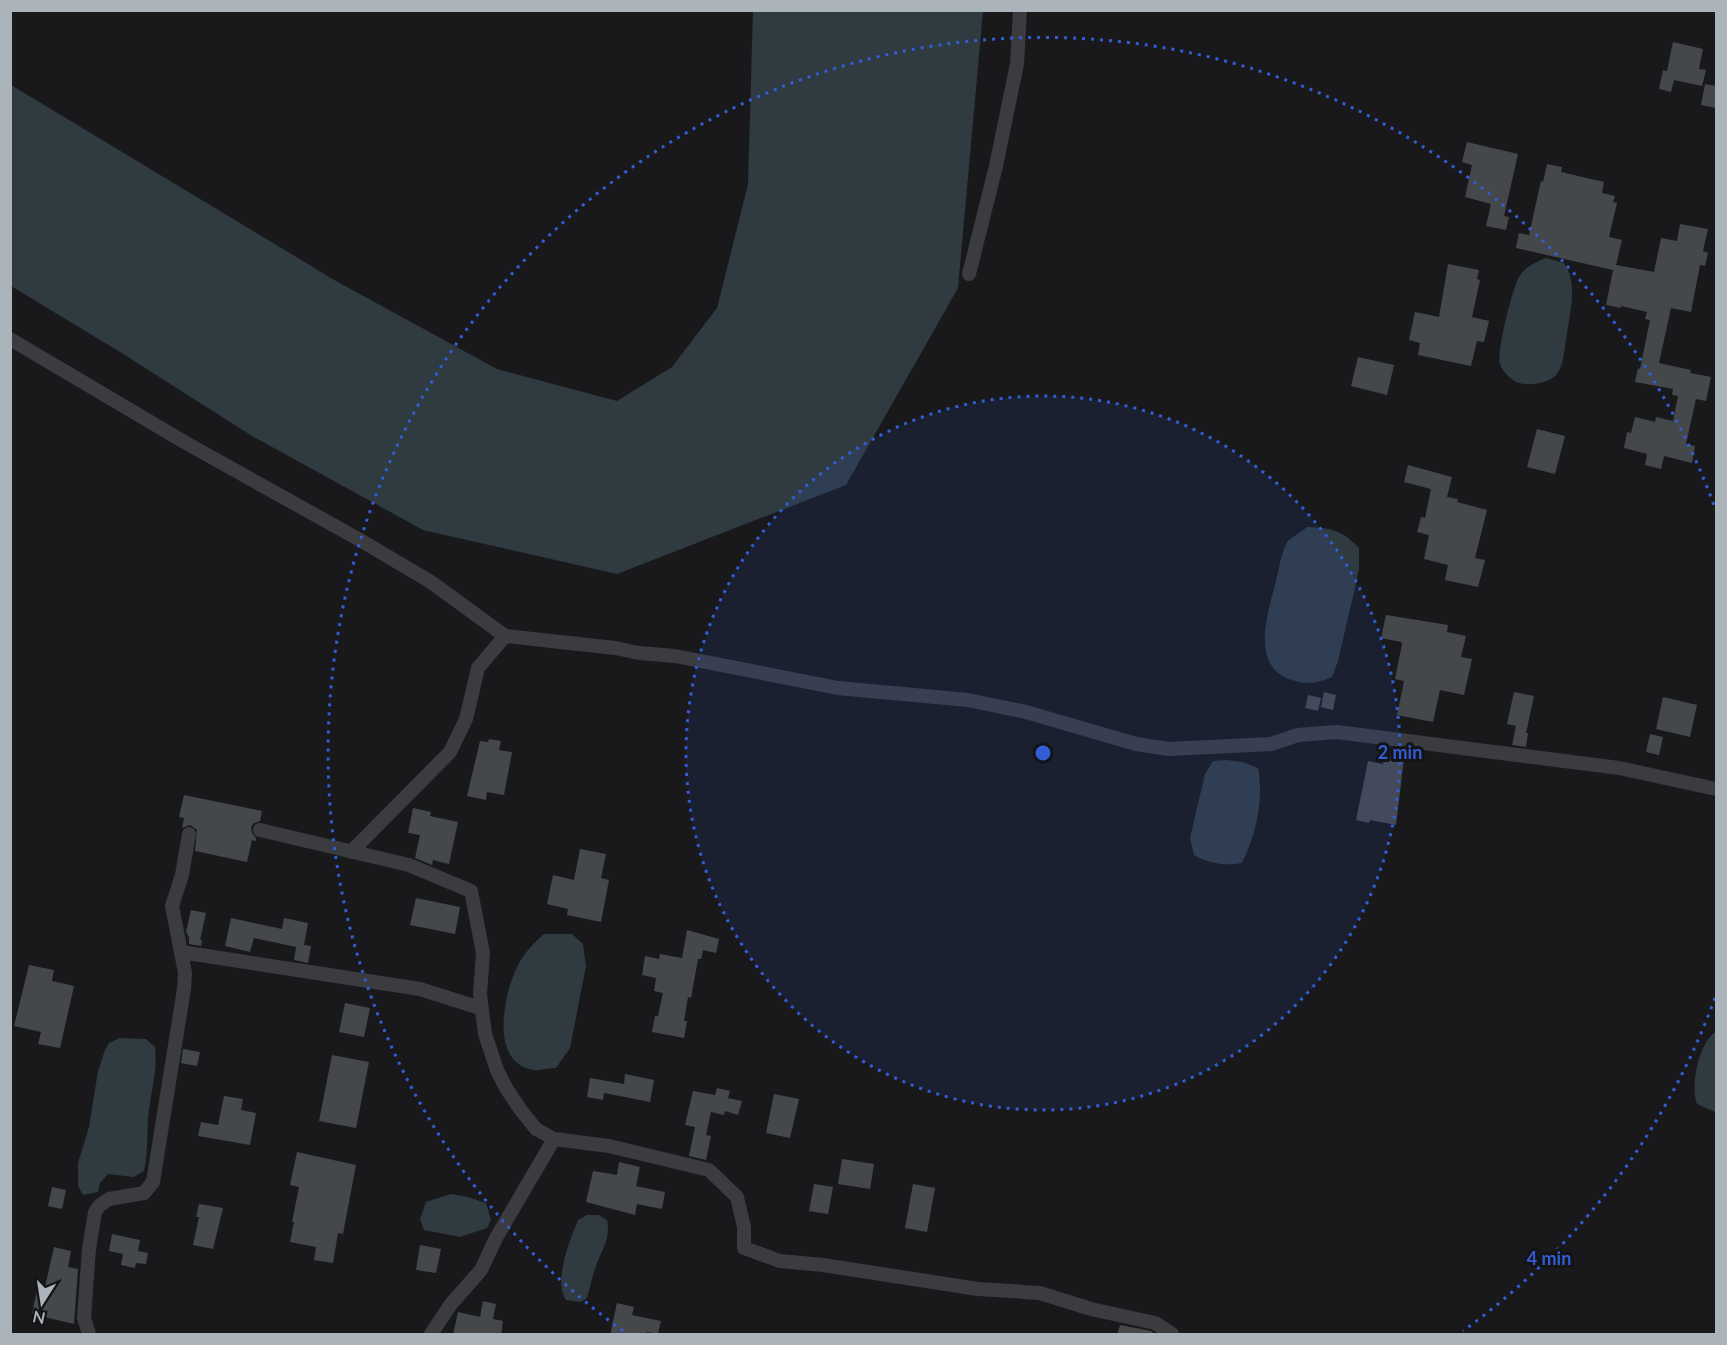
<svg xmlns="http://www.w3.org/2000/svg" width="1727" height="1345" viewBox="0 0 1727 1345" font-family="Lato,sans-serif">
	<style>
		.water { fill: #2f3b40 }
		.building { fill: #45484b }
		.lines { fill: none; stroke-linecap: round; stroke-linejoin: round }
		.street { stroke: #3a3c40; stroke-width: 14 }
		.ring { fill: none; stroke: #325dd4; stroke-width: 3; stroke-dasharray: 3 6 }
		.centre { fill: #325dd4; stroke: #141416; stroke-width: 3 }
		.ring-label { font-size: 18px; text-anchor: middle; font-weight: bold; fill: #325dd4; stroke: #141416; stroke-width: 6; stroke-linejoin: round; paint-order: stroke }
	</style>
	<rect width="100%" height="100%" fill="#19191b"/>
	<path class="water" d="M753 11H983L958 288 846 485 617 574 423 530 252 436 120 352 11 286V85L336 281 497 369 617 401 672 367 717 308 748 184Z
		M1546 258 1564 263C1578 283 1570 311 1567 334 1564 346 1565 363 1557 374 1550 383 1530 386 1519 383 1512 381 1502 371 1500 364 1496 353 1512 291 1518 279 1524 267 1534 263 1546 258Z
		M1307 527C1332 528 1342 530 1359 548V569L1354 592 1338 661 1332 677C1318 683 1307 685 1292 680 1249 667 1268 612 1276 581 1279 570 1281 551 1288 541 1293 536 1302 532 1307 527Z
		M1226 760 1243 762 1258 768C1264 800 1256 835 1242 863 1225 866 1210 864 1194 855L1190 838 1205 774 1213 761Z
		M544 934H572L583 944 586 966 570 1048 556 1068C549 1068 539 1071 533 1070 491 1063 503 1001 514 974 520 958 531 945 544 934Z
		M1716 1032V1112H1715L1697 1104C1690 1086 1699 1041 1716 1032Z
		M120 1038 146 1039 155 1047C158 1072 150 1094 148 1119 147 1137 148 1153 144 1171L134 1177 108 1174 100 1183 98 1192 83 1195 78 1186V1163L89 1127 98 1071 105 1050 109 1043Z
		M451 1194 468 1197 486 1203 491 1220 487 1228 460 1237 424 1230 420 1219 426 1202Z
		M587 1215H599L607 1220C611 1239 602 1249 596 1266 592 1276 590 1288 587 1298L581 1302 566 1300C553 1282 570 1239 578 1220Z"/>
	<path class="building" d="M1673 42 1703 49 1699 69 1706 70 1702 86 1674 80 1671 92 1659 89 1663 70 1667 71Z
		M1705 84 1716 86V108L1701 105Z
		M1467 142 1518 154 1504 216 1509 217 1506 230 1486 226 1491 204 1465 197 1472 165 1462 162Z
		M1547 164 1562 167 1561 172 1604 182 1602 193 1615 196 1613 202 1617 203 1609 237 1622 240 1616 265 1654 272 1661 238 1677 241 1680 224 1708 229 1703 251 1708 253 1705 266 1700 265 1691 312 1671 308 1659 363 1691 370 1690 373 1711 377 1706 401 1696 399 1686 444 1695 446 1692 463 1664 456 1661 469 1645 465 1647 454 1624 448 1627 432 1631 433 1635 417 1655 422 1656 417 1673 421 1678 396 1672 395 1673 389 1635 382 1638 368 1640 369 1650 320 1645 319 1647 312 1621 306V308L1606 305 1613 270 1516 248 1519 233 1529 235 1541 181 1543 182Z
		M1448 264 1479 270 1477 279 1480 280 1472 317 1489 321 1484 342 1477 341 1471 366 1418 355 1420 343 1409 340 1415 312 1439 317Z
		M1358 357 1394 365 1387 395 1351 386Z
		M1537 429 1565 436 1555 474 1527 467Z
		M1408 465 1452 477 1447 497 1458 499 1457 502 1487 510 1475 558 1485 560 1478 587 1445 580 1448 565 1424 559 1429 535 1417 532 1421 517 1425 518 1431 489 1404 482Z
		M1386 615 1448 625 1447 632 1466 636 1461 657 1472 659 1464 695 1440 690 1433 722 1397 715 1404 681 1395 679 1402 644 1401 642 1381 638Z
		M1324 692 1336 695 1333 710 1321 707Z
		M1514 692 1534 696 1526 733H1528L1526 747 1512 745 1516 726 1507 724Z
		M1308 695 1321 698 1318 711 1305 708Z
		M1663 697 1697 705 1690 737 1656 729Z
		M1650 734 1663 737 1659 755 1646 752Z
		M489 739 501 741 499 750 512 752 504 795 487 792 486 800 467 796 480 741 488 742Z
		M1384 755 1404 759 1396 825 1370 820 1369 823 1356 820 1368 761 1383 764Z
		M184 795 262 811 260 821 254 823 251 827 252 833 256 838V841L252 840 247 862 195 851 197 830 190 825 182 828 184 818 179 817Z
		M413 808 431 812 430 816 458 822 449 864 433 860 432 865 415 858 420 835 408 833Z
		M580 849 606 854 601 878 609 880 601 922 567 915 568 909 547 904 553 875 574 880Z
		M416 898 460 907 455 934 410 925Z
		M191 910 206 913 200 940H202L201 946 189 944V937L186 932Z
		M231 918 282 929 284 918 308 923 304 945 311 946 308 963 294 960 296 947 254 938 250 952 225 946Z
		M687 930 719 939 716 953 703 950 701 959H698L691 998 688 997 684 1021H687L684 1038 652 1032 655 1016H658L663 993 654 991 656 978 642 975 645 956 659 959 660 954 682 958Z
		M29 965 54 970 52 981 74 986 60 1048 38 1044 41 1032 14 1026Z
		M345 1003 370 1008 364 1037 339 1032Z
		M183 1049 200 1052 197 1066 181 1063Z
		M332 1055 369 1062 356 1128 319 1121Z
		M625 1074 654 1080 650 1102 604 1093 603 1100 587 1097 590 1078 624 1084Z
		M717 1088 730 1091 728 1098 742 1101 738 1115 725 1111 724 1115 711 1112 706 1135 711 1136 706 1160 689 1156 695 1127 685 1125 693 1091 715 1095Z
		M774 1094 799 1099 790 1138 766 1133Z
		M224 1096 243 1099 241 1110 256 1113 250 1145 198 1136 201 1122 218 1125Z
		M297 1152 356 1165 343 1234 338 1233 333 1263 314 1260 316 1247 290 1242 294 1222H292L299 1187 290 1185Z
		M842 1159 874 1164 870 1189 838 1184Z
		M619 1162 640 1167 636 1186 665 1192 662 1209 637 1204 635 1215 586 1202 593 1171 617 1175Z
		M814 1184 833 1187 828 1214 809 1211Z
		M913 1184 935 1188 927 1232 905 1228Z
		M52 1187 66 1190 62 1209 48 1206Z
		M199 1204 223 1208 213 1249 193 1245 199 1217H196Z
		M112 1234 140 1240 138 1251 148 1253 146 1264 136 1263 135 1268 121 1265 123 1254 109 1251Z
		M420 1245 441 1249 436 1273 416 1270Z
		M54 1247 71 1251 68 1267 78 1269 74 1324 32 1314 38 1285 45 1287Z
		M483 1301 496 1304 493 1319 503 1321 501 1335H453L458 1312 480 1317Z
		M617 1303 634 1307 632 1315 661 1321 658 1334 647 1332V1335H610Z
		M1120 1325 1151 1331 1156 1335H1117Z"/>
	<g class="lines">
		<path class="street" d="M969 274 996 166 1017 64 1020 10
			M10 339 186 443 360 540 431 582 505 636
			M260 830 409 865 471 891 483 953 480 994 485 1034 497 1070 506 1088 520 1109 536 1129 554 1139 609 1146 709 1170 737 1197 744 1227V1248L780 1261 823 1265 978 1289 1040 1293 1091 1309 1155 1323 1172 1334
			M351 852 450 752 466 719 478 668 505 636 615 648 639 653 675 656 838 688 968 700 1026 712 1136 744 1169 749 1271 744 1298 735 1337 732 1619 768 1716 789
			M181 952 420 989 480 1008
			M89 1334 84 1318 89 1249 95 1212 100 1205 109 1199 144 1193 153 1182 184 989 185 973 172 906 182 875 189 834
			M431 1334 451 1304 481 1270 496 1238 554 1139"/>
	</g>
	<circle cx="1043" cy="753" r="357" fill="#325dd4" fill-opacity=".12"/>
	<g class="ring">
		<circle cx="1043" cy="753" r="357"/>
		<path d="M1715 998A715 715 0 0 1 1463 1331M623 1331A715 715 0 1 1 1715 508"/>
	</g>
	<circle cx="1043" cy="753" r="9" class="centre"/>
	<g class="ring-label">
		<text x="1400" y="759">2 min</text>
		<text x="1549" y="1265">4 min</text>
	</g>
	<rect width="1727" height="1345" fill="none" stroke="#abb3bb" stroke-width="24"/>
	<g transform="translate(42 1303) rotate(192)" stroke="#141416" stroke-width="4.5" paint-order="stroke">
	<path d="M0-4.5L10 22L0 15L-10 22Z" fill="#abb3bb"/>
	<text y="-9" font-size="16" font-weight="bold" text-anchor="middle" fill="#abb3bb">N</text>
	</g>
</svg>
